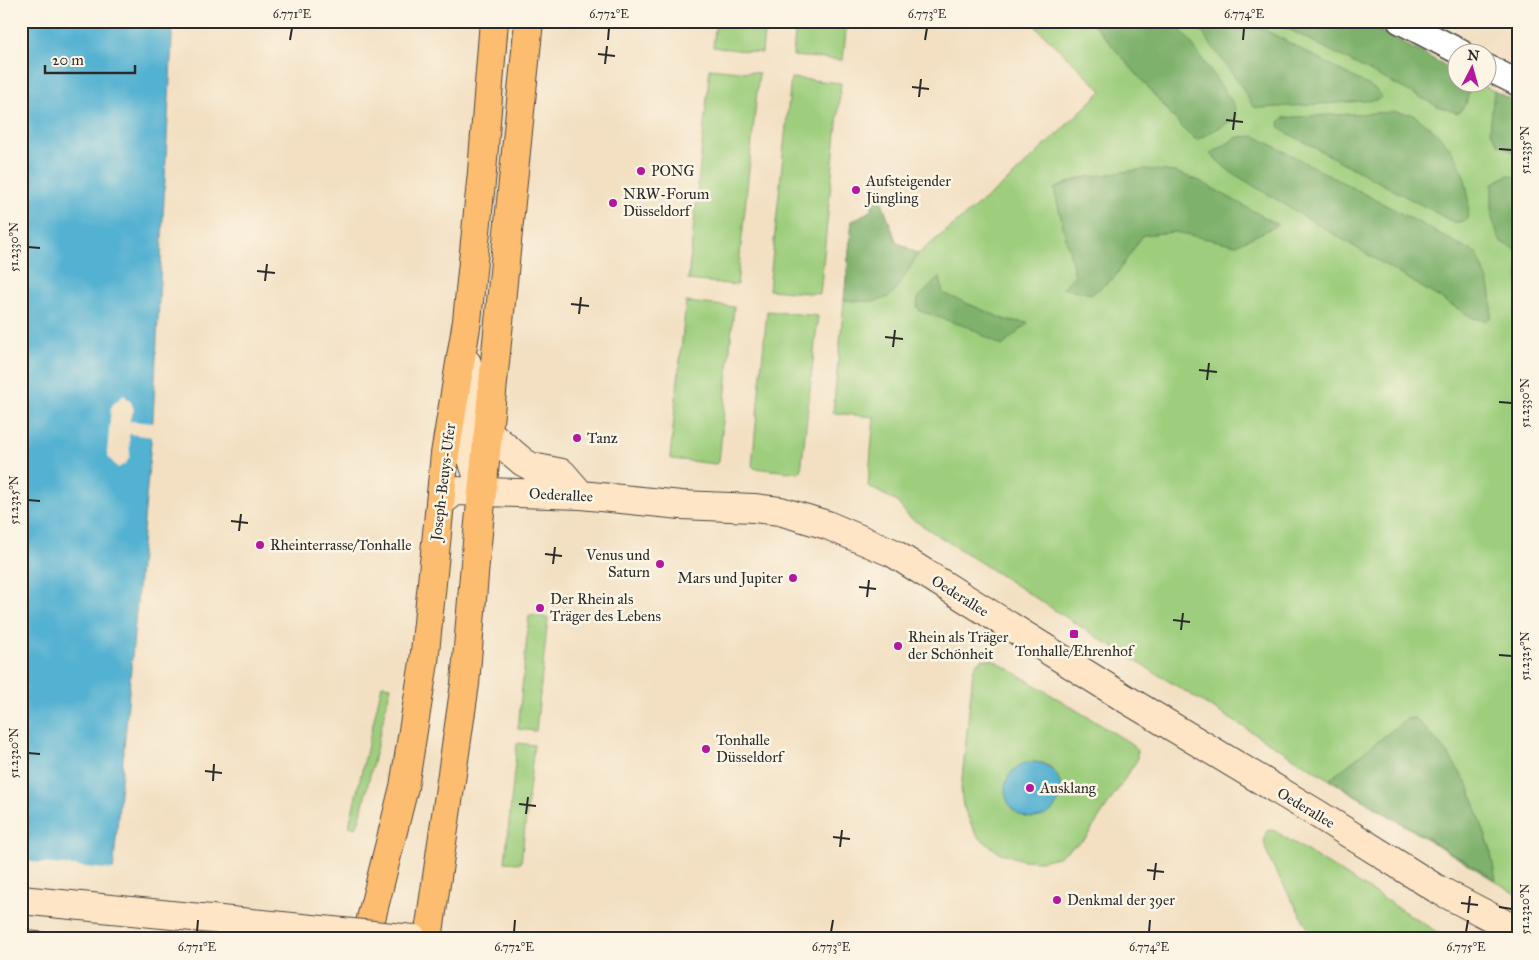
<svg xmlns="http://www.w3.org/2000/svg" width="1539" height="960" viewBox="0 0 1539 960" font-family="'IM FELL Great Primer',serif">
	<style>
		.green { fill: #9ece7d; stroke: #647c54; fill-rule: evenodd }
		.forest { fill: #7eb16c; stroke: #546e4c }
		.water { fill: #52b1d1; stroke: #3e6e7e }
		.pier { fill: #f3e0c3 }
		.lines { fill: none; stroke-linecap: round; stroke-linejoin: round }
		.minor-casing { stroke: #494642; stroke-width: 28 }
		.secondary-casing { stroke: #494642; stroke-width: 30 }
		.primary-casing { stroke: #494642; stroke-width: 30 }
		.minor { stroke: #fff; stroke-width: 25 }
		.secondary { stroke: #fee5c5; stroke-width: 28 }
		.primary { stroke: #fcbd6f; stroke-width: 28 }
		.tram { stroke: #2b2b2b; stroke-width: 1 }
		.secondary-bridge-casing { stroke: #494642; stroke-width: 30; stroke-linecap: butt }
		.secondary-bridge { stroke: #fee5c5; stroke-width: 28 }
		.ticks { fill: none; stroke: #2b2b2b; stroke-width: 2 }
		.poi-dot { fill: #b5179e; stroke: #fcf5e5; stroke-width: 2 }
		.labels { text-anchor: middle; stroke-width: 5; stroke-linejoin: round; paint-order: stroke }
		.poi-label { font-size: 15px; fill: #2b2b2b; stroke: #fcf5e5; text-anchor: start }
		.street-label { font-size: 15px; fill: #2b2b2b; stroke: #fcf5e5 }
		.neatline { fill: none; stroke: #2b2b2b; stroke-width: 2 }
		.ticks-label { font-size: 12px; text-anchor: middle; fill: #2b2b2b }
	</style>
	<rect width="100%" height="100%" fill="#fcf5e5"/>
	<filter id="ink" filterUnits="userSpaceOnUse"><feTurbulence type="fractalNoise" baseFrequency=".02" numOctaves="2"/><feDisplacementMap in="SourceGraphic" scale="10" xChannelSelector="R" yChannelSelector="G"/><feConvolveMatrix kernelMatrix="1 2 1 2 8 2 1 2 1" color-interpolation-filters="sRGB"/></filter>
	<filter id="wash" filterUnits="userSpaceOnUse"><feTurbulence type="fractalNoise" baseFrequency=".0096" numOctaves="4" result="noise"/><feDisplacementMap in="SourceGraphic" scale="20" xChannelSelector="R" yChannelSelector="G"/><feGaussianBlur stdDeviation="1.12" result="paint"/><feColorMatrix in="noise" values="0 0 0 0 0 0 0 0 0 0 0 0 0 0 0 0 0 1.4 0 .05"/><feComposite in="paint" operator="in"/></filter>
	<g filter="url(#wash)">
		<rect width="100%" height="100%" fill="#f3e0c3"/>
		<path class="green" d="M716 21H765L762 53 713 47Z
			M796 21H847L843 60 793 56Z
			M1030 21H1361L1456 71V82L1478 83 1518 103V895L1108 644 909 517 896 501 868 486 874 417 833 413 852 221 872 210 874 180 896 241 918 254 1011 178 1102 91Z
			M710 68 759 73 737 285 688 280Z
			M791 78 841 83 820 294 769 290Z
			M686 302 734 307 719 462H717L716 464 672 459 670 457Z
			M767 311 818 316 801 471 799 473 754 468 752 466Z
			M529 615 548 618 536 731 518 729Z
			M983 659 994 660 1132 744 1137 751V760L1086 838 1058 857 1040 861 1023 860 998 852 976 835 963 806 961 789 973 671 976 664ZM1034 762 1043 763 1052 768 1042 816 1033 818 1023 816 1006 785C1011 770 1019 764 1034 762Z
			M382 685 391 686 360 818 356 828 349 826Z
			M517 743 534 745 521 863 505 862Z
			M1271 830 1275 831 1448 939H1314L1271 863C1267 853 1261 841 1267 831Z"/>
		<path class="forest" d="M1091 21H1172L1186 36 1234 105 1236 118 1197 140 1188 134Z
			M1194 21H1246L1271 33 1375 89 1382 96 1378 100 1264 108 1253 107 1241 86Z
			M1273 21H1361L1456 71V82L1471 83 1466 104 1458 113 1439 107Z
			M1494 91 1518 103V154L1498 144 1490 130Z
			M1395 112C1400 113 1406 113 1411 114 1417 116 1422 122 1427 125 1456 147 1474 183 1467 220L1455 223 1280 129 1279 122 1283 118 1309 116Z
			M1255 136 1476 253C1487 276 1494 290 1491 317L1486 321 1473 318 1229 171 1210 154 1238 137Z
			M1145 169 1175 172 1200 181 1278 225 1236 245 1175 232 1143 235 1114 278 1092 294 1062 288 1075 275 1054 189 1080 178Z
			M1508 175 1518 178V251L1500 241 1492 218V184Z
			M874 180 896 241 918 254C912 264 897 291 888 297 875 304 858 301 844 300L852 221 872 210Z
			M940 276 943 293 1006 320 1028 323 1002 346 970 328 920 311 917 306 918 298Z
			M1414 718 1421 724 1448 754 1468 785 1490 848 1496 880 1330 779 1406 719Z"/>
		<path class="water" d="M21 21H172V39L153 419 114 862 106 939H21Z
			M1005 790a28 28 0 1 1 56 0a28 28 0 1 1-56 0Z"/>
		<path class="pier" d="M124 395 131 402 134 410 129 421 155 423 154 437 129 434 130 456 126 463 118 468 108 457 107 453 111 408 113 404Z
			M21 861 116 870 108 939H21Z"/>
	</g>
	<g filter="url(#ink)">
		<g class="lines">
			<defs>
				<path id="minor" d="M1400 21 1460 52
					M1486 67 1518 83"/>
				<path id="secondary" d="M467 363 468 446 482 492
					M488 432 523 462 532 467 562 473 581 495
					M440 503 455 491 581 495 681 505 754 508 780 511 827 525 893 553 1126 699 1316 813 1437 889 1518 931"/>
				<path id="primary" d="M366 939 404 787 424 662 445 454 467 321 482 172 494 21
					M428 939 465 684 475 563 529 21"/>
			</defs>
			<use href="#minor" class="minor-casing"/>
			<use href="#secondary" class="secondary-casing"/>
			<use href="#primary" class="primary-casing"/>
			<use href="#minor" class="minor"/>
			<use href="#secondary" class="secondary"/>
			<use href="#primary" class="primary"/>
			<path class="tram" d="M21 930 113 939"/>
			<defs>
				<path id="secondary-bridge" d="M21 900 413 939"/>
			</defs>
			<use href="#secondary-bridge" class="secondary-bridge-casing"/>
			<use href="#secondary-bridge" class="secondary-bridge"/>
		</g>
	</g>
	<path class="ticks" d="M290 40 292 28M608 40 609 28M925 40 927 28M1243 40 1244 28M598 54 615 56M605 64 607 46M912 87 929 89M919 97 921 79M1226 120 1243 122M1233 130 1235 112M1499 149 1512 150M28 247 40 248M257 271 275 273M265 281 267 264M571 304 589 306M579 314 581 297M885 337 903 339M893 347 895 330M1199 370 1217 372M1207 380 1209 363M1499 402 1512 403M28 500 40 501M231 521 248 523M239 531 241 514M545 554 562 556M553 564 555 547M859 587 876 589M867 597 869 580M1173 620 1190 622M1181 630 1183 613M1499 655 1512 656M28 753 40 754M205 771 222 773M213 781 214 764M519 804 536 806M526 814 528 797M833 837 850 839M840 847 842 830M1147 870 1164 872M1154 880 1156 863M1461 903 1478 905M1499 907 1512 909M1468 913 1470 896M197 932 198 920M514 932 515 920M831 932 833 920M1149 932 1150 920M1466 932 1468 920"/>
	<g class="poi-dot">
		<circle cx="641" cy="171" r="5"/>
		<circle cx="856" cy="190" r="5"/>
		<circle cx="613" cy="203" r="5"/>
		<circle cx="577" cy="438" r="5"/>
		<circle cx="260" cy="545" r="5"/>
		<circle cx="660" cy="564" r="5"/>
		<circle cx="793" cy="578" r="5"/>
		<circle cx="540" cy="608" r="5"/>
		<rect x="1069" y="629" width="10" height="10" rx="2.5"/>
		<circle cx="898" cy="646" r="5"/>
		<circle cx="706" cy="749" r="5"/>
		<circle cx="1030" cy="788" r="5"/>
		<circle cx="1057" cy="900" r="5"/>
	</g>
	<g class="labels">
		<g class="poi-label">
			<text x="651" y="176">PONG</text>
			<text x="866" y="186">Aufsteigender<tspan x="866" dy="17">Jüngling</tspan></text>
			<text x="623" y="199">NRW-Forum<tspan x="623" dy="17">Düsseldorf</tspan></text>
			<text x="587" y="443">Tanz</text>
			<text x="270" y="550">Rheinterrasse/Tonhalle</text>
			<text x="650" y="560" text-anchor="end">Venus und<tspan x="650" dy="17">Saturn</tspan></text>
			<text x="783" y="583" text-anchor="end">Mars und Jupiter</text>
			<text x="550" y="604">Der Rhein als<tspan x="550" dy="17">Träger des Lebens</tspan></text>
			<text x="908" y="642">Rhein als Träger<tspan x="908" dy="17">der Schönheit</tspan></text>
			<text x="1074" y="656" text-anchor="middle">Tonhalle/Ehrenhof</text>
			<text x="716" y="745">Tonhalle<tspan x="716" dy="17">Düsseldorf</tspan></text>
			<text x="1040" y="793">Ausklang</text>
			<text x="1067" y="905">Denkmal der 39er</text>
		</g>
		<g class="street-label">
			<text transform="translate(443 482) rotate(-83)" y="5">Joseph-Beuys-Ufer</text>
			<text transform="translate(561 495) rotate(3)" y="5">Oederallee</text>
			<text transform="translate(960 596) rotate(32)" y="5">Oederallee</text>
			<text transform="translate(1306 808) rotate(31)" y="5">Oederallee</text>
		</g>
	</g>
	<rect width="1539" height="960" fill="none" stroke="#fcf5e5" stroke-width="55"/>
	<g transform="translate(1472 68) rotate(6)"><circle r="24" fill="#fcf5e5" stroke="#a8a49b"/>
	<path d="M0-4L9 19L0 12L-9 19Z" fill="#b5179e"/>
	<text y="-8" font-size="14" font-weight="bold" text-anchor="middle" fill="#2b2b2b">N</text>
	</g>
	<path d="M45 65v8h90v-8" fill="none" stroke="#2b2b2b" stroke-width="2.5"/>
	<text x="52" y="65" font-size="15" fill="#2b2b2b" stroke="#fcf5e5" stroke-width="4" paint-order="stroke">20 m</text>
	<rect x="28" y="28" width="1484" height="904" class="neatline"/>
	<g class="ticks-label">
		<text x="292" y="18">6.771°E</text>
		<text x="609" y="18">6.772°E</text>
		<text x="927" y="18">6.773°E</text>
		<text x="1244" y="18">6.774°E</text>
		<text transform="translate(1525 150) rotate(-90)" y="4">51.2335°N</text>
		<text transform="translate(14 247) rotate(-90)" y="4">51.2330°N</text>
		<text transform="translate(1525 403) rotate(-90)" y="4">51.2330°N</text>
		<text transform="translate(14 500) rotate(-90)" y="4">51.2325°N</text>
		<text transform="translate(1525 656) rotate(-90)" y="4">51.2325°N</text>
		<text transform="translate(14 753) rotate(-90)" y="4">51.2320°N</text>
		<text transform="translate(1525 909) rotate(-90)" y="4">51.2320°N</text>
		<text x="197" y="951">6.771°E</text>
		<text x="514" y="951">6.772°E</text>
		<text x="831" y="951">6.773°E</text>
		<text x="1149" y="951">6.774°E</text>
		<text x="1466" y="951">6.775°E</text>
	</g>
</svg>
